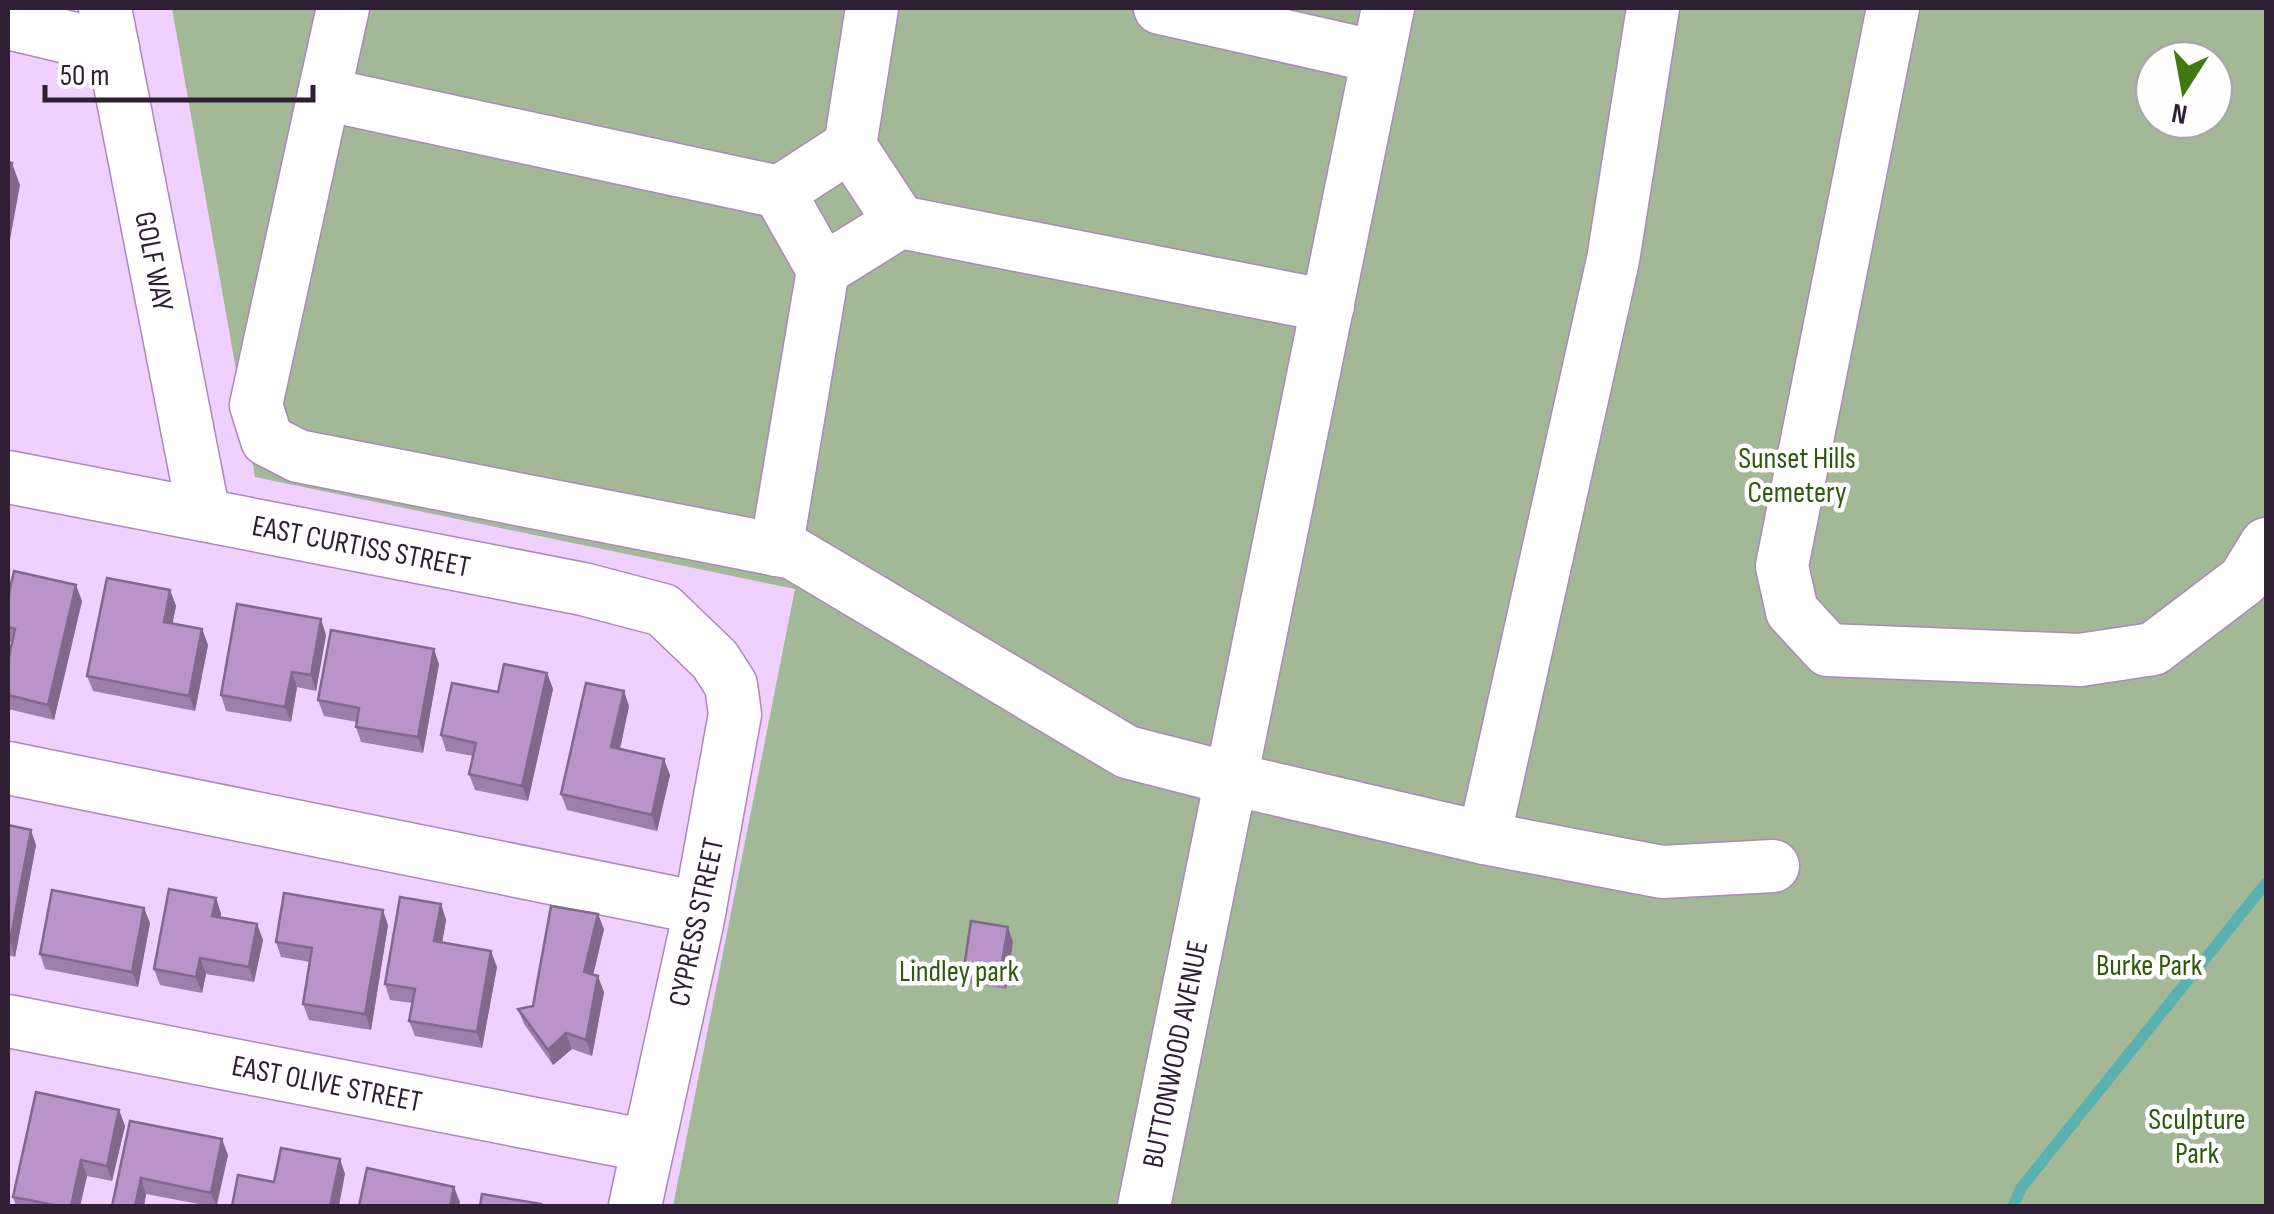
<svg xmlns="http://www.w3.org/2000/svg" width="2274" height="1214" viewBox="0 0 2274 1214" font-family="'Sofia Sans Condensed',sans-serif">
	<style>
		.green { fill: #a2b897; fill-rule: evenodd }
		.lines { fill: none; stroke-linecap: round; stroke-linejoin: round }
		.stream { stroke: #5ab1b0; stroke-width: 11 }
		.minor-casing { stroke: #ad87be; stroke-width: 55 }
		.minor { stroke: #fff; stroke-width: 52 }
		.wall { fill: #9e7fac }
		.shaded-wall { fill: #81688c }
		.building { fill: #b894c8; stroke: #81688c; stroke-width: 2.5 }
		.labels { text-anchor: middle; stroke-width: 9; stroke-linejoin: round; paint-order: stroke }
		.street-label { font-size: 30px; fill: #2e1f35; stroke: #fefefe }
		.park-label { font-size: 30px; fill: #2f5a0e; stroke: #fefefe }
	</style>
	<rect width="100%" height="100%" fill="#f0d0ff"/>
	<path class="green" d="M172 8H2266V1206H673L795 589 255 477ZM2154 60H2214V120H2154Z"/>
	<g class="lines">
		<path class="stream" d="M2013 1206 2021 1188 2266 883"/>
		<defs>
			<g id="minor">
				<path id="s1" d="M105 8 204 515"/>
				<path d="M343 8 324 94 779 192 850 146 872 8"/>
				<path d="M1160 8 1378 57"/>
				<path d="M1893 8 1782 566 1792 611 1828 650 2080 660 2153 649 2244 580 2266 544"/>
				<path d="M8 23 113 48"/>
				<path d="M324 94 256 405 267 440 298 456 793 553 1127 752 1232 779 1484 838 1662 872 1773 866"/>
				<path d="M779 192 823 270 900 222 850 146"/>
				<path d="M900 222 1328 306"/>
				<path id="s2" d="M8 477 583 589 663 610 715 660 731 685 735 714 697 924 635 1206"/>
				<path d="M776 550 823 270"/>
				<path d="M8 768 700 908"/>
				<path d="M1484 838 1613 260 1653 8"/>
				<path id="s3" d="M8 1021 648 1146"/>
				<path id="s4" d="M1144 1206 1388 8"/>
			</g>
		</defs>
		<use href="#minor" class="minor-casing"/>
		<use href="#minor" class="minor"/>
	</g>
	<path class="wall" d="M170 590 176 606 172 623 202 629 208 645 195 711 93 691 87 676Z
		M8 598 82 601 54 720 8 709V661L12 642 8 641Z
		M326 635 316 691 297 687 291 722 226 711 221 695Z
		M439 664 423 753 361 742 356 727 357 722 324 716 318 700Z
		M547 673 553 689 528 801 475 790 469 774 473 756 446 751 441 735 498 692Z
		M629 706 620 749 670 775 657 831 567 810 561 794Z
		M8 825 36 845 15 957 8 955Z
		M216 898 221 914V917L257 924 263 940 254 982 206 974 202 993 160 985 154 969Z
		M441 904 446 920 442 942 497 967 482 1048 415 1036 409 1021 412 1003 390 1000 385 984Z
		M150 923 138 987 45 969 40 954Z
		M388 925 371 1030 309 1020 303 1004 310 962 281 957 276 942Z
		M604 929 593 975 604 992 592 1056 572 1049 553 1065 524 1024 518 1009 533 1006Z
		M1013 942 1006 989 970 983 964 968Z
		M119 1110 125 1126 112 1181 87 1176 80 1206H16L13 1197Z
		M130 1121 228 1155 217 1206H209L146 1194 144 1206Z"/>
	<path class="shaded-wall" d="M12 163 20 185 8 251V185Z
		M76 585 82 601 54 720 48 705Z
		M170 590 176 606 170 637 164 622Z
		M321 619 326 635 316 691 311 675Z
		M202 629 208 645 195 711 189 696Z
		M434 649 439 664 423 753 418 737Z
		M292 672 297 687 291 722 285 707Z
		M547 673 553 689 528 801 522 786Z
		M624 691 629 706 617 762 611 747Z
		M664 759 670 775 657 831 652 815Z
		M31 830 36 845 15 957 10 941Z
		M216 898 221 914 218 931 212 916Z
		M441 904 446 920 440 956 434 941Z
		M144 908 150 923 138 987 132 972Z
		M383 910 388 925 371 1030 365 1014Z
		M598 914 604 929 590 988 584 972Z
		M257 924 263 940 254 982 249 967Z
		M1008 927 1013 942 1006 989 1000 974Z
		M491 951 497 967 482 1048 477 1032Z
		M200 958 206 974 202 993 196 977Z
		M598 976 604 992 592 1056 586 1040Z
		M566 1033 572 1049 553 1065 548 1050Z
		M119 1110 125 1126 112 1181 107 1166Z
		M222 1139 228 1155 216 1206 211 1193Z
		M340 1159 345 1174 339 1206H330Z
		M81 1160 87 1176 80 1206H71Z
		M141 1178 146 1194 144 1206H135Z
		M454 1187 460 1202 459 1206H450Z"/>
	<path class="building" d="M8 162 12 163 8 185Z
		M14 571 76 585 48 705 8 695V661L15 629 8 627V598Z
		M107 578 170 590 164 622 202 629 189 696 87 676Z
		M237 604 321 619 311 675 292 672 285 707 221 695Z
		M331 630 434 649 418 737 356 727 359 708 318 700Z
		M504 664 547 673 522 786 469 774 476 743 441 735 452 683 498 692Z
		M586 683 624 691 611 747 664 759 652 815 561 794Z
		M8 825 31 830 10 941H8Z
		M169 889 216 898 212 916 257 924 249 967 200 958 196 977 154 969Z
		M52 890 144 908 132 972 40 954Z
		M284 893 383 910 365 1014 303 1004 312 948 276 942Z
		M400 897 441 904 434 941 491 951 477 1032 409 1021 415 989 385 984Z
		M551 906 598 914 584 972 598 976 586 1040 566 1033 548 1050 518 1009 533 1006Z
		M971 921 1008 927 1000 974 964 968Z
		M36 1092 119 1110 107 1166 81 1160 71 1206H59L13 1197Z
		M130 1121 222 1139 211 1193 141 1178 135 1206H112Z
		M281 1148 340 1159 330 1206H232L238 1175 274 1182Z
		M367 1168 454 1187 450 1206H359Z
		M482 1194 541 1204 540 1206H480Z"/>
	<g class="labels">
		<g class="street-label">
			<text dy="10" stroke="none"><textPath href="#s1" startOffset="258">GOLF WAY</textPath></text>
			<text dy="10" stroke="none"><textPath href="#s2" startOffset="360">EAST CURTISS STREET</textPath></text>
			<text transform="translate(696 922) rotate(-78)" y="10">CYPRESS STREET</text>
			<text dy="10" stroke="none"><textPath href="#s4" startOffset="155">BUTTONWOOD AVENUE</textPath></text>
			<text dy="10" stroke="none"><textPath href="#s3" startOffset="325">EAST OLIVE STREET</textPath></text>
		</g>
		<g class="park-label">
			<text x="1797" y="468">Sunset Hills<tspan x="1797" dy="34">Cemetery</tspan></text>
			<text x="2149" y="975">Burke Park</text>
			<text x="959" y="981">Lindley park</text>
			<text x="2197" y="1129">Sculpture<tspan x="2197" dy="34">Park</tspan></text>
		</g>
	</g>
	<rect width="2274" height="1214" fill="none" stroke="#2e1f35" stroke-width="20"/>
	<g transform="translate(2184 90) rotate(191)"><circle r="48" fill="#fefefe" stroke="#aba5ae" stroke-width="2.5"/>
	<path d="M0-8L18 38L0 25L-18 38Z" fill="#3f790f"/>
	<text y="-15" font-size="28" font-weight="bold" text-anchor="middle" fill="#2e1f35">N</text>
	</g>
	<path d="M45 85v15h268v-15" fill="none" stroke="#2e1f35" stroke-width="5"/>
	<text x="60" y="85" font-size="30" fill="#2e1f35" stroke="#fefefe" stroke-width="8" paint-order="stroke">50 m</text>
</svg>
